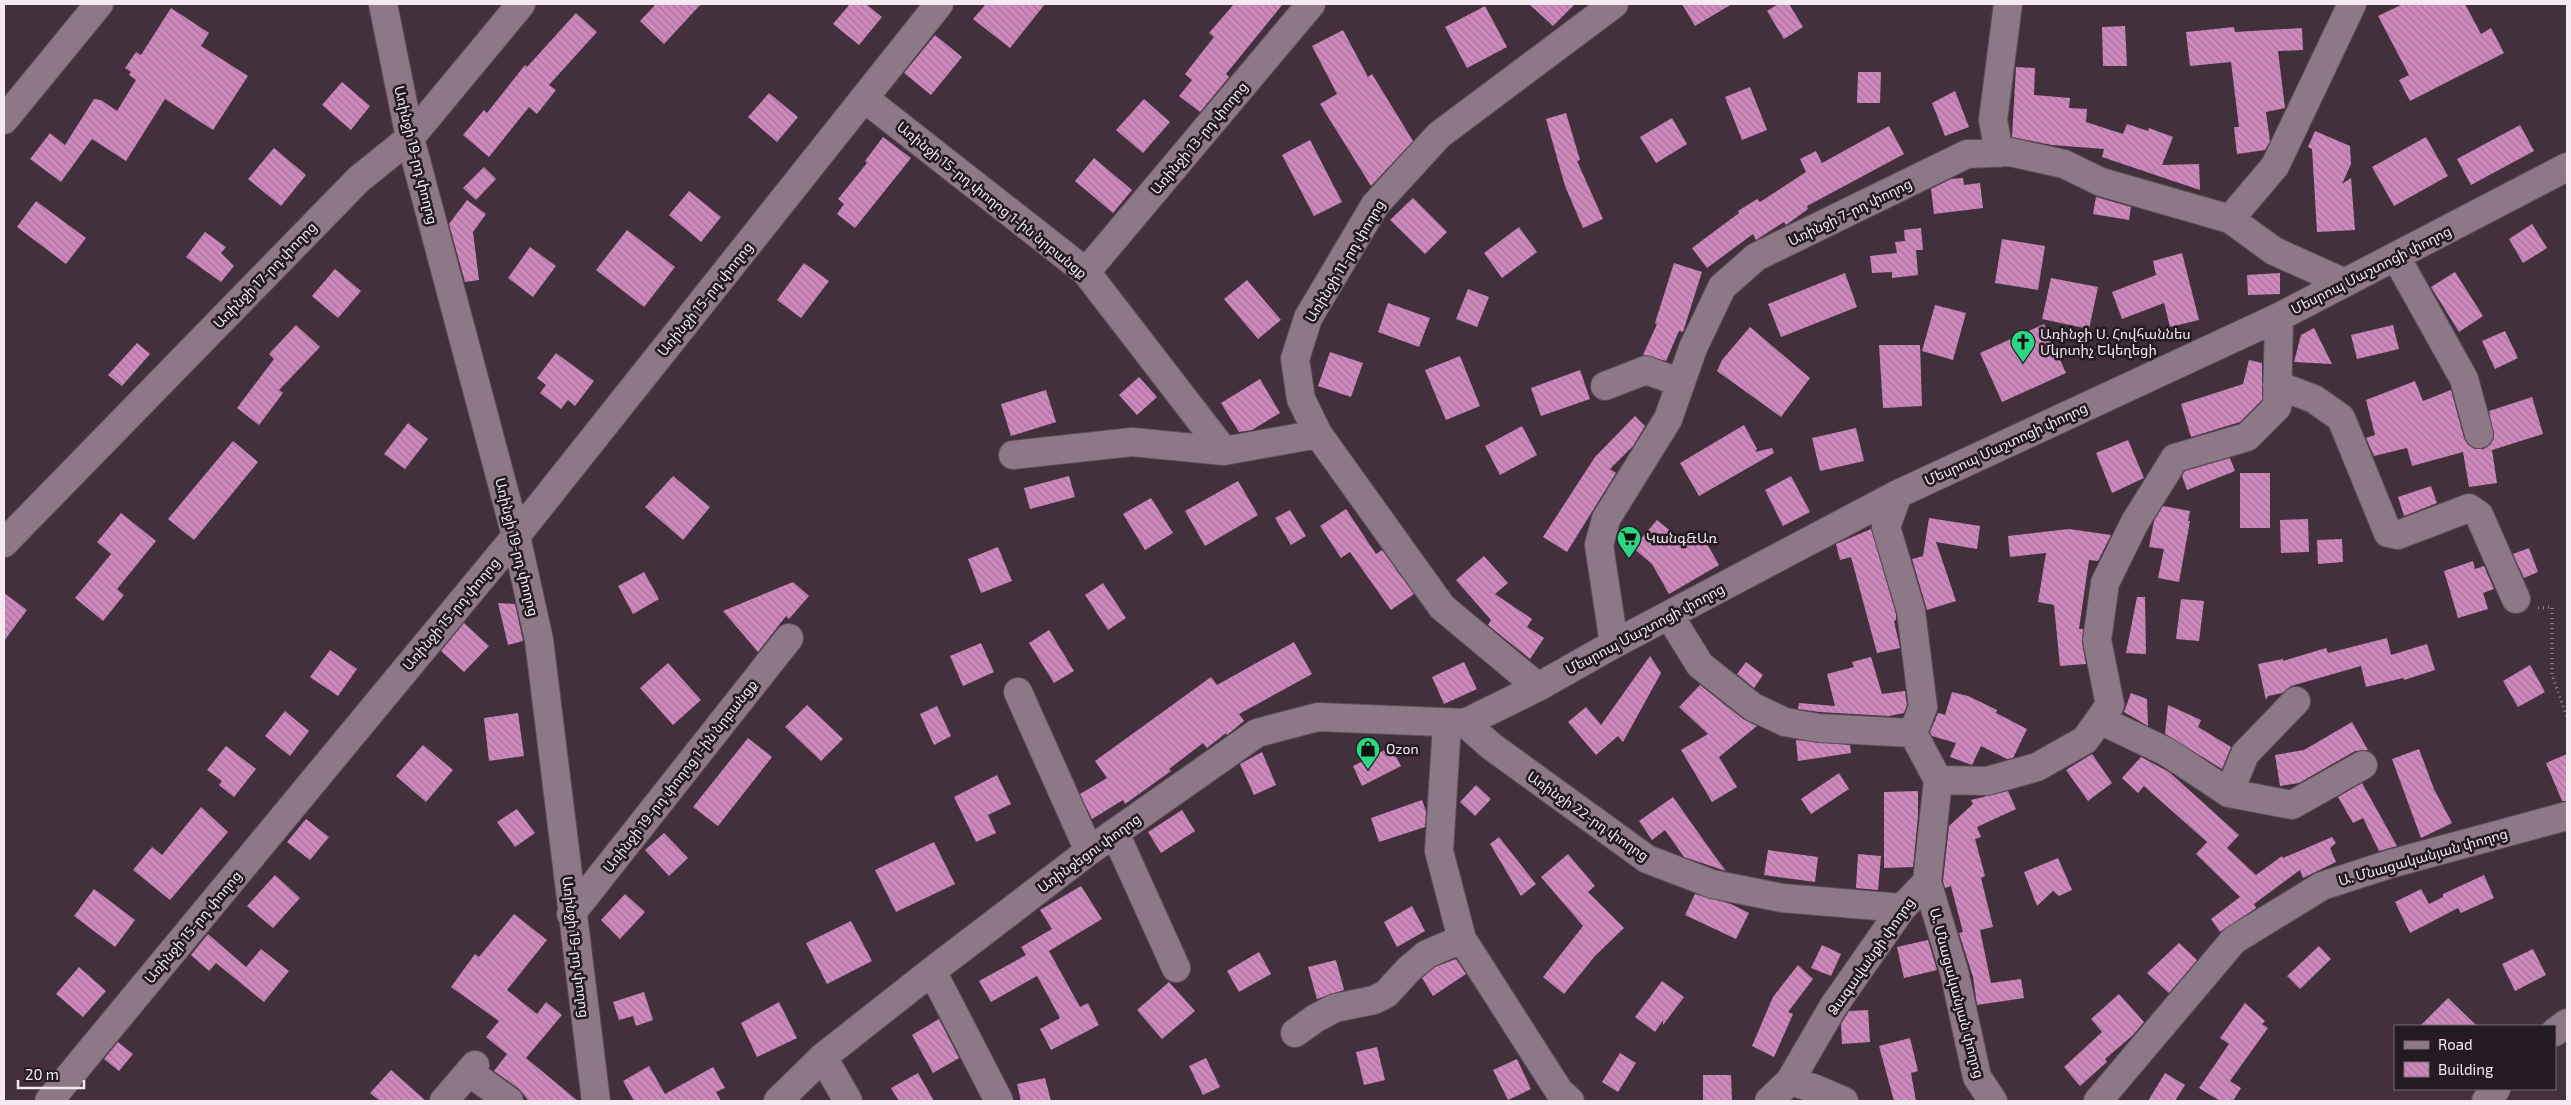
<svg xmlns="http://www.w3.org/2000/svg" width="2571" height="1105" viewBox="0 0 2571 1105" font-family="'Exo 2','Noto Sans Armenian',sans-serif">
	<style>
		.building { fill: url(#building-back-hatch) }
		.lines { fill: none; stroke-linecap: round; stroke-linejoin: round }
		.minor-casing { stroke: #5d4e5a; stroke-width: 30 }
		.path { stroke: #998a95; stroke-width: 3; stroke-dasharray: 1 4; stroke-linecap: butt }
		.minor { stroke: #8d7887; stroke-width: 28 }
		.labels { text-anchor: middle; stroke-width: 5; stroke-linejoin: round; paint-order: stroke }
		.street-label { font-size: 14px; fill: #f5e9f2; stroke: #231b21 }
		.poi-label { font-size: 14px; fill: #f5e9f2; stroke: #231b21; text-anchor: start }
	</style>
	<defs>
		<pattern id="building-back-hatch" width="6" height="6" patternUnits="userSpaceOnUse" patternTransform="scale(1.25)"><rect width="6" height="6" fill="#ce88bc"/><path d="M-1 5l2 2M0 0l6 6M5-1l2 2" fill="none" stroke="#a6749a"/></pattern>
	</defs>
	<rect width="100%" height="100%" fill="#42303d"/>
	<path class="building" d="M656 4H701L664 44 640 21Z
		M850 4H866L882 17 859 45 833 24Z
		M986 4H1045L1010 48 973 19Z
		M1234 4H1283L1226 74 1229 77 1200 112 1179 96 1192 80 1185 74 1214 37 1209 33Z
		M1529 4H1575L1553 26Z
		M1682 4H1732L1695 26Z
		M1778 4H1789L1803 27 1784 39 1767 11Z
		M2403 4H2465L2481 34 2491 28 2504 53 2410 101 2399 80 2409 75 2378 16Z
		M1485 6 1507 47 1467 68 1445 27Z
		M171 8 209 33 201 46 248 76 213 130 165 99 126 161 92 139 61 182 30 159 50 133 65 145 94 99 101 100 117 111 136 80 129 75 131 72 125 68 136 52 141 55Z
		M576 13 597 32 549 85 556 90 537 114 529 107 489 157 463 135 484 110 487 113 525 65 527 67Z
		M2125 26 2127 66H2103L2102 27Z
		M2234 27 2235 32 2302 28 2303 50 2278 51 2285 108 2266 112 2270 141 2265 150 2237 154 2234 127H2239L2231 62 2190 66 2186 32Z
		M1343 30 1368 77 1372 74 1413 141 1371 186 1320 104 1337 94 1312 46Z
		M935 35 962 57 931 95 904 73Z
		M2016 67 2035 68 2034 95 2070 98 2069 108 2087 109 2086 122 2123 134 2127 124 2148 131 2149 128 2173 137 2162 165 2199 164 2200 190 2102 157 2104 149 2052 145 2012 137Z
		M1858 72H1881L1880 103H1857Z
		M342 82 370 106 351 130 322 105Z
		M1750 87 1767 130 1742 140 1725 97Z
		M1955 91 1969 127 1945 136 1932 103Z
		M769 93 798 117 777 142 748 117Z
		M1144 99 1170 122 1143 153 1116 130Z
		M1566 113 1580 160 1577 161 1603 219 1583 228 1565 186 1546 119Z
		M1672 118 1687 144 1656 163 1640 137Z
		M2520 125 2534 151 2471 185 2457 159Z
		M1889 126 1904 154 1807 206 1808 209 1786 225 1784 222 1756 240 1753 234 1707 268 1692 248 1739 213 1738 211 1757 199 1760 202 1806 172 1800 159 1816 151 1822 163Z
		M2315 131 2350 146 2351 164 2342 184 2351 178 2355 230 2317 232 2312 149 2308 147Z
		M883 137 911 158 855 228 837 214 844 204 838 199 867 163 865 161Z
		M2426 137 2448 176 2394 206 2372 167Z
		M1310 140 1342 202 1314 216 1282 155Z
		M274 148 306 175 281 206 248 179Z
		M1094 158 1132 190 1113 213 1075 181Z
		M484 167 496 179 476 200 463 188Z
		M1963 178 1964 185 1980 183 1983 208 1934 214 1931 189 1951 179Z
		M689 191 721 217 701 242 669 215Z
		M2096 197 2131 207 2129 220 2093 214Z
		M1413 198 1447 232 1425 254 1390 220Z
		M467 200 486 214 473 232 479 280 465 282 449 224Z
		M36 201 86 238 66 264 17 227Z
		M2532 224 2547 248 2523 263 2509 239Z
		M1519 227 1537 252 1502 278 1484 253Z
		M1921 228 1923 250H1916L1918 275 1892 278V272L1872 273 1870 256 1897 253 1895 242 1905 241 1904 230Z
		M627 230 675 267 644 307 596 270Z
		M205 232 226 247 221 253 234 266 221 282 186 257Z
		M2002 239 2045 246 2038 290 1995 283Z
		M530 247 556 266 533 297 508 278Z
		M2182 253 2199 320 2170 327 2164 303 2122 319 2112 292 2156 275 2153 261Z
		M804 263 829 281 801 318 777 300Z
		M1674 263 1702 272 1683 332 1679 331 1666 361 1643 355 1657 324 1655 323Z
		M335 269 361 291 338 318 312 296Z
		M2455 272 2483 316 2459 332 2431 287Z
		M1845 273 1857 307 1781 337 1768 304Z
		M2280 273V294L2248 295 2247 275Z
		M2051 278 2098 287 2089 329 2042 319Z
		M1247 280 1281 320 1258 339 1224 299Z
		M1468 289 1489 297 1477 327 1456 319Z
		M1388 303 1430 318 1419 347 1378 332Z
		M1935 305 1966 313 1953 360 1922 351Z
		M2044 324 2066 373 2002 402 1980 353Z
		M296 325 320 347 279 390 283 393 259 425 237 408 274 359 269 354Z
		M2393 325 2399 349 2357 359 2351 335Z
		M1750 327 1810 378 1781 417 1717 371 1722 360Z
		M2314 328 2332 364 2294 362 2301 335Z
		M2505 331 2518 358 2495 369 2482 341Z
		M137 343 150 354 122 386 108 375Z
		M1879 345H1920L1922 406 1883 408Z
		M1330 352 1363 363 1351 397 1318 386Z
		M556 353 594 381 575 406 568 400 561 409 540 393 546 385 537 378Z
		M1460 356 1480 406 1446 420 1425 370Z
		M2249 360 2262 363V400L2240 422 2191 437 2181 404 2243 384Z
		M1580 370 1590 399 1541 416 1531 388Z
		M1139 377 1157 397 1137 415 1119 395Z
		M1260 379 1280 413 1252 430 1239 432 1221 403Z
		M2415 381 2423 401 2451 390 2464 438 2468 445 2475 449H2484L2490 445 2494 438 2489 411 2532 397 2543 434 2492 450 2497 483 2469 487 2463 452 2412 466 2407 448 2374 456 2366 438 2375 435 2366 400Z
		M1046 390 1056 422 1011 436 1001 404Z
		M1635 416 1645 426 1633 446 1610 469 1616 473 1567 552 1543 537 1595 457Z
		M408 423 428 439 405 469 384 454Z
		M1744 425 1757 449 1755 452 1772 448 1774 453 1699 496 1680 463Z
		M1522 426 1537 455 1500 475 1485 446Z
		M1856 428 1864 461 1820 471 1812 438Z
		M2128 440 2144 478 2112 493 2096 453Z
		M233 441 258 462 194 540 168 519Z
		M2230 458 2235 471 2187 490 2182 476 2185 471Z
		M2240 473H2270V528H2240Z
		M673 476 710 507 683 540 645 507Z
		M1069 476 1075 497 1030 509 1024 488Z
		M1791 476 1810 512 1783 526 1765 490Z
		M1238 481 1258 515 1205 546 1185 511Z
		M2431 486 2437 503 2404 516 2398 497Z
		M1151 498 1173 533 1145 550 1123 514Z
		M2163 506 2190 511 2188 521H2190L2179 582 2158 578 2164 549 2149 547 2154 521Z
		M1346 509 1376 554 1382 550 1414 594 1391 610 1350 552 1341 558 1320 526Z
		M1290 510 1306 536 1291 545 1275 518Z
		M121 513 156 541 117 589 124 595 103 621 75 598 111 554 97 542Z
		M1929 518 1980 526 1977 549 1936 542 1956 601 1927 610 1912 559 1923 556Z
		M2308 519 2309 552 2281 553 2280 520Z
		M1657 520 1686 544 1702 535 1719 565 1669 594 1652 564 1633 548Z
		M1871 529 1896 614V620L1894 621 1900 648 1877 653 1851 557 1840 560 1836 544Z
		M2069 529 2111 535 2098 561 2089 560 2079 629H2083L2082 643 2086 664 2060 666 2054 605 2038 602 2046 553 2010 557 2008 536Z
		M2342 539 2343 562 2318 564 2317 540Z
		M998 547 1012 581 981 593 968 559Z
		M2529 548 2538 572 2524 578 2513 554Z
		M1484 556 1508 583 1495 594 1532 619 1527 627 1544 638 1530 659 1488 625 1491 620 1456 580Z
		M2473 561 2475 569 2484 566 2494 589 2483 593 2488 609 2458 618 2444 571Z
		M644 572 659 599 633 614 618 586Z
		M793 582 809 596 789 619 786 616 758 652 723 611Z
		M1103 583 1126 618 1108 630 1085 595Z
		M4 593 27 610 4 641Z
		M2137 597H2145L2146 654 2126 653Z
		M2181 599 2204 601 2199 641 2176 639Z
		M498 603 515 604 523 641 508 645Z
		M464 623 489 646 464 672 441 651Z
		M1049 630 1074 671 1054 683 1029 643Z
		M2387 638 2391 655 2427 644 2435 670 2404 680 2403 678 2366 687 2361 666 2291 686 2282 693 2268 696 2266 700 2258 664 2283 659V661L2326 648 2328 653Z
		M1294 642 1312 674 1239 714 1244 721 1227 735 1226 733 1207 748 1203 743 1169 769 1171 771 1125 804 1123 800 1092 819 1080 794 1107 778 1095 761 1211 677 1217 685Z
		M981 643 994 672 963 686 950 656Z
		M330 650 357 669 338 696 310 677Z
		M1650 656 1661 673 1623 742 1618 736 1596 755 1568 722 1586 707 1601 725Z
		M1871 657 1882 694 1905 691 1907 705 1904 713 1889 716 1820 712 1798 709 1799 703 1835 706 1827 674 1854 667 1852 662Z
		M1464 662 1477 689 1444 704 1432 677Z
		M1746 662 1763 675 1754 688 1737 674Z
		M668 663 701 700 673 725 640 688Z
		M2530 665 2545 692 2518 707 2503 681Z
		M1700 685 1743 719 1757 726 1719 757 1737 787 1712 802 1681 750 1708 734 1679 707Z
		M1952 692 1968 696 1997 710 1996 713 2027 729 2013 758 2007 759 1981 746 1972 765 1950 757 1956 743 1932 736 1930 732 1938 713 1945 715Z
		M2131 693 2147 699 2148 726 2124 712Z
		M807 705 843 739 821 761 785 727Z
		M2168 705 2201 720 2198 727 2231 747 2222 769 2165 734Z
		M937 706 951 736 934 745 920 714Z
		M285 711 309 731 290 756 265 736Z
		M518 713 524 756 489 761 484 718Z
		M2352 722 2368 750 2355 751 2299 783 2280 786 2275 755 2304 750Z
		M748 738 772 757 718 826 693 807Z
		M1796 740 1850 745 1851 753 1798 761Z
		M423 745 453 770 426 802 396 776Z
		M226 746 256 769 234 797 219 785 222 781 207 770Z
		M1391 747 1401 766 1362 786 1353 766Z
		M2419 749 2434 789 2452 823 2421 838 2392 759Z
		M1262 752 1276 785 1254 795 1240 764Z
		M2092 754 2112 783 2088 801 2066 770Z
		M2567 754V801H2562L2546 763Z
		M2141 757 2169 772 2239 835 2227 848 2256 875 2282 856 2283 858 2332 837 2336 843 2330 848 2336 862 2303 878 2300 870 2254 904 2256 908 2220 932 2211 919 2240 897 2196 854 2207 842 2144 786 2138 793 2122 778Z
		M1839 773 1849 789 1811 814 1801 799Z
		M997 775 1011 804 988 815 996 833 976 842 954 797Z
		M2362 783 2397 846 2379 851 2363 818 2353 823 2338 797Z
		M1476 785 1491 799 1475 816 1460 802Z
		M1918 791V816L1913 867 1884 868V792Z
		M2008 791 2016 809 1977 827 1981 837 1975 839 1985 876 1981 878 1993 927 1980 930 1991 983 2021 979 2024 998 1977 1005 1973 977 1959 933 1963 932 1951 886 1945 888 1943 881 1949 826 1973 804 1971 800Z
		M1673 797 1714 855 1726 871 1684 857 1665 830 1652 840 1639 821Z
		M1422 800 1426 811 1425 827 1379 842 1371 818Z
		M201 807 228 832 170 900 133 870 152 847 162 855Z
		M517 809 535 833 515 847 497 822Z
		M1182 810 1195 831 1161 853 1148 832Z
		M306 819 329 837 310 860 287 842Z
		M664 833 688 858 669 876 645 850Z
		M1499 837 1536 884 1521 896 1490 844Z
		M934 842 955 884 896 912 875 870Z
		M1768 850 1818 857 1815 882 1764 875Z
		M1568 854 1595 886 1588 892 1624 928 1595 956 1564 994 1543 977 1583 926 1541 877Z
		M1858 854 1881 856 1878 890 1856 888Z
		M2058 858 2072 890 2059 896 2053 891 2037 906 2024 872Z
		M275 875 300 898 273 928 247 906Z
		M2484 875 2494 898 2461 913 2458 908 2410 933 2395 902 2421 889 2429 904 2443 897V894Z
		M1081 886 1102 919 1049 951 1080 1007 1088 1003 1099 1025 1051 1050 1040 1029 1060 1018 1037 976 991 1002 979 981 1026 955 1021 947 1052 929 1040 910Z
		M94 889 135 920 115 947 74 916Z
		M625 894 645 912 620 939 601 920Z
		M1695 894 1731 904 1749 913 1736 939 1685 915Z
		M1412 906 1425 931 1397 947 1384 922Z
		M514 914 547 940 507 990 537 1014 546 1002 562 1015 526 1058 578 1101H529L518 1088 494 1071 507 1054 486 1037 499 1021 451 987 475 954 479 957Z
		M851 921 872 961 827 984 806 943Z
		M208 934 246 967 261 949 289 971 264 1002 216 963 209 971 191 955Z
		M1928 940 1937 970 1904 978 1897 947Z
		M2179 943 2197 960 2169 993 2147 973Z
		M1822 945 1841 954 1831 976 1811 968Z
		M2319 946 2331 959 2300 989 2287 976Z
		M2533 949 2546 975 2515 991 2502 964Z
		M1259 952 1271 974 1239 992 1227 971Z
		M1456 959 1466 974 1433 996 1422 978 1435 967Z
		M1336 960 1344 990 1317 999 1308 967Z
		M1798 965 1813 979 1788 1012 1793 1014 1774 1057 1752 1046 1773 997Z
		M79 967 106 991 83 1017 56 994Z
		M1662 981 1684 997 1663 1025V1020L1655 1032 1635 1017Z
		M1169 982 1195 1011 1162 1039 1137 1010Z
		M644 992 653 1020 636 1026 633 1016 619 1020 613 1002Z
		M2119 994 2144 1022 2132 1036 2105 1059 2107 1062 2080 1086 2064 1067 2102 1032 2091 1019Z
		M2448 998 2477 1026H2420Z
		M779 1002 797 1038 757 1057 741 1023Z
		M2245 1003 2265 1021 2262 1024 2268 1028 2230 1081 2241 1088 2233 1101H2220L2199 1088 2229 1044 2220 1038Z
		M1868 1010 1870 1042 1842 1044 1841 1024 1849 1011Z
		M939 1019 959 1058 933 1073 912 1035Z
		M1910 1038 1918 1071 1911 1073 1916 1101H1894L1879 1046Z
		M118 1042 133 1054 119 1071 104 1059Z
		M1377 1047 1385 1080 1364 1085 1356 1052Z
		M1620 1053 1636 1063 1618 1092 1602 1082Z
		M1206 1058 1220 1087 1203 1095 1189 1066Z
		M1517 1059 1531 1089 1508 1100 1493 1070Z
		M649 1066 665 1094 713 1067 725 1088 716 1092 721 1101H634L623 1081Z
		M391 1070 426 1101H380L370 1093Z
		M918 1073 934 1101H899L891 1088Z
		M2165 1073 2185 1085 2175 1101H2148Z
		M1703 1075H1731L1732 1101H1703Z
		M1045 1078 1051 1101H1021L1017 1084Z"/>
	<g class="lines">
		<defs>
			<path id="minor" d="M383 4 410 138 516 536 539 640 596 1101
				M864 98 1086 272 1224 451
				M4 120 99 4
				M1999 153 1993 120 2008 4
				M2230 219 2275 166 2352 4
				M2396 257 2464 379 2479 434
				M1086 272 1311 4
				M2277 385 2314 399 2341 418 2388 533 2398 535 2469 508 2479 515 2516 599
				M1605 386 1646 370 1681 383
				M1013 455 1132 442 1224 451 1318 434
				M4 543 359 179 410 138 521 4
				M1669 615 1700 665 1753 707 1785 722 1818 728 1913 733 1923 707 1911 611 1886 527 1898 494
				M1614 644 1599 545 1606 519 1668 419 1693 348 1722 287 1756 257 1967 154 2010 152 2064 164 2101 182 2230 219 2274 251 2345 283
				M1538 687 1442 607 1318 434 1301 399 1295 359 1308 318 1375 205 1439 135 1614 4
				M1018 692 1089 851
				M2100 720 2167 752 2229 793 2292 805 2363 765
				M1465 723 1491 746 1647 859 1712 884 1782 898 1902 908
				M1447 724 1439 851 1462 939 1559 1091 1570 1101
				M1913 733 1938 780
				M2229 793 2245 754 2296 701
				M1115 833 1176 968
				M1927 882 1954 971 1977 1077 1993 1101
				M571 914 789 638
				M932 971 999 1101
				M2555 1032 2567 1023
				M1295 1033 1316 1018 1335 1008 1374 1000 1386 994 1409 969 1427 954 1462 939
				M823 1057 848 1101
				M469 1072 509 1101
				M1790 1081 1816 1089 1844 1101
				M49 1101 516 536 939 4
				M444 1101 475 1065
				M778 1101 823 1057 932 971 1089 851 1257 733 1318 717 1465 723 1538 687 1614 644 1898 494 2279 317 2567 167
				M1769 1101 1790 1081 1833 1007 1902 908 1927 882 1938 780 1987 781 2037 767 2085 740 2110 705 2097 640 2105 583 2135 522 2175 458 2247 437 2277 407 2279 317
				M2098 1101 2234 940 2322 886 2390 864 2567 816
				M2486 1101 2496 1089"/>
		</defs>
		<use href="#minor" class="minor-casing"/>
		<path class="path" d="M2538 608 2552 607V675L2567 717"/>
		<use href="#minor" class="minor"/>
	</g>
	<defs>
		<symbol id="church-pin" viewBox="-11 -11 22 30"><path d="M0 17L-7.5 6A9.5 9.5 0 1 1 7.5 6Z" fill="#2ad884" stroke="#231b21"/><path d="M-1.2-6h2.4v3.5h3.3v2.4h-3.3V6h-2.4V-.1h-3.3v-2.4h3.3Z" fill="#111"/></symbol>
		<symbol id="supermarket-pin" viewBox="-11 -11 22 30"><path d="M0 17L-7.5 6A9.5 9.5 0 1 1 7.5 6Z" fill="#2ad884" stroke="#231b21"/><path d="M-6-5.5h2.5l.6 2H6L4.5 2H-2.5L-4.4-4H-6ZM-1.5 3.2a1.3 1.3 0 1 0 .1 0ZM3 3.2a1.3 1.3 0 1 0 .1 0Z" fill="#111"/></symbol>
		<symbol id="shop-pin" viewBox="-11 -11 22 30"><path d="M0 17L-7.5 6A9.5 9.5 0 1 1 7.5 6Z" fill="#2ad884" stroke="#231b21"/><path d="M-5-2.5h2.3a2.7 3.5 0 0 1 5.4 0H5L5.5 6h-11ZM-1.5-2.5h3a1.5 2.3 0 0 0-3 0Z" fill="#111"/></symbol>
	</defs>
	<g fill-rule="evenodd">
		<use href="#church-pin" x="2009" y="328" width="28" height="38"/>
		<use href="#supermarket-pin" x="1615" y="524" width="28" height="38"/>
		<use href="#shop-pin" x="1354" y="735" width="28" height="38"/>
	</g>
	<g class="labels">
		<g class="street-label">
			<text transform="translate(1199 138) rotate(-50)" y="5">Առինջի 13-րդ փողոց</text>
			<text transform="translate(416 155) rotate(76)" y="5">Առինջի 19-րդ փողոց</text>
			<text transform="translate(992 200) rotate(39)" y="5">Առինջի 15-րդ փողոց 1-ին նրբանցք</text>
			<text transform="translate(1850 212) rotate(-26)" y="5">Առինջի 7-րդ փողոց</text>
			<text transform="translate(1345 261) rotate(-59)" y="5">Առինջի 11-րդ փողոց</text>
			<text transform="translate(2371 270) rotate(-27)" y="5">Մեսրոպ Մաշտոցի փողոց</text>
			<text transform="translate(265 275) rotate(-46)" y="5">Առինջի 17-րդ փողոց</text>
			<text transform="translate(705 299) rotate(-51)" y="5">Առինջի 15-րդ փողոց</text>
			<text transform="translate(2006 444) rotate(-25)" y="5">Մեսրոպ Մաշտոցի փողոց</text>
			<text transform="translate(517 547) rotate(76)" y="5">Առինջի 19-րդ փողոց</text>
			<text transform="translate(451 614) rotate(-50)" y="5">Առինջի 15-րդ փողոց</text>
			<text transform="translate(1645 629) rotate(-28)" y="5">Մեսրոպ Մաշտոցի փողոց</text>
			<text transform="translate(680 776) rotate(-52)" y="5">Առինջի 19-րդ փողոց 1-ին նրբանցք</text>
			<text transform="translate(1588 816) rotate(35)" y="5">Առինջի 22-րդ փողոց</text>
			<text transform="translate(1089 853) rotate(-36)" y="5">Առինջեցու փողոց</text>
			<text transform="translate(2423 857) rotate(-16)" y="5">Ա. Մնացականյան փողոց</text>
			<text transform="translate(193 927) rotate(-50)" y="5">Առինջի 15-րդ փողոց</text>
			<text transform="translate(576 947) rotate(83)" y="5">Առինջի 19-րդ փողոց</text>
			<text transform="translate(1871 956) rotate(-55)" y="5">Ձագավանքի փողոց</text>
			<text transform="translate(1957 993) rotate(75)" y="5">Ա. Մնացականյան փողոց</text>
		</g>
		<g class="poi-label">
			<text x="2040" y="339">Առինջի Ս. Հովհաննես<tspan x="2040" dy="16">Մկրտիչ Եկեղեցի</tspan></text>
			<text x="1646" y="543">Կանգ&amp;Առ</text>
			<text x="1386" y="754">Ozon</text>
		</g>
	</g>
	<rect width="2571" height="1105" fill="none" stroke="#f5e9f2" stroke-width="10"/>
	<rect x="2394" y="1025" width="162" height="65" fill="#231b21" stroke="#776d75"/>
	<rect x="2404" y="1041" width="25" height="8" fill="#8d7887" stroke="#776d75"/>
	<text x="2438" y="1050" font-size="15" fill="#f5e9f2">Road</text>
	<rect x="2404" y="1062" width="25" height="15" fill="url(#building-back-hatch)" stroke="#776d75"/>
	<text x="2438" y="1075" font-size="15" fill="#f5e9f2">Building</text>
	<path d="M18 1080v8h66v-8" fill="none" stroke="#f5e9f2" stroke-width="2.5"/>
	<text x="25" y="1080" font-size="15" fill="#f5e9f2" stroke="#231b21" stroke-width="4" paint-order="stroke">20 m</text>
</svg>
